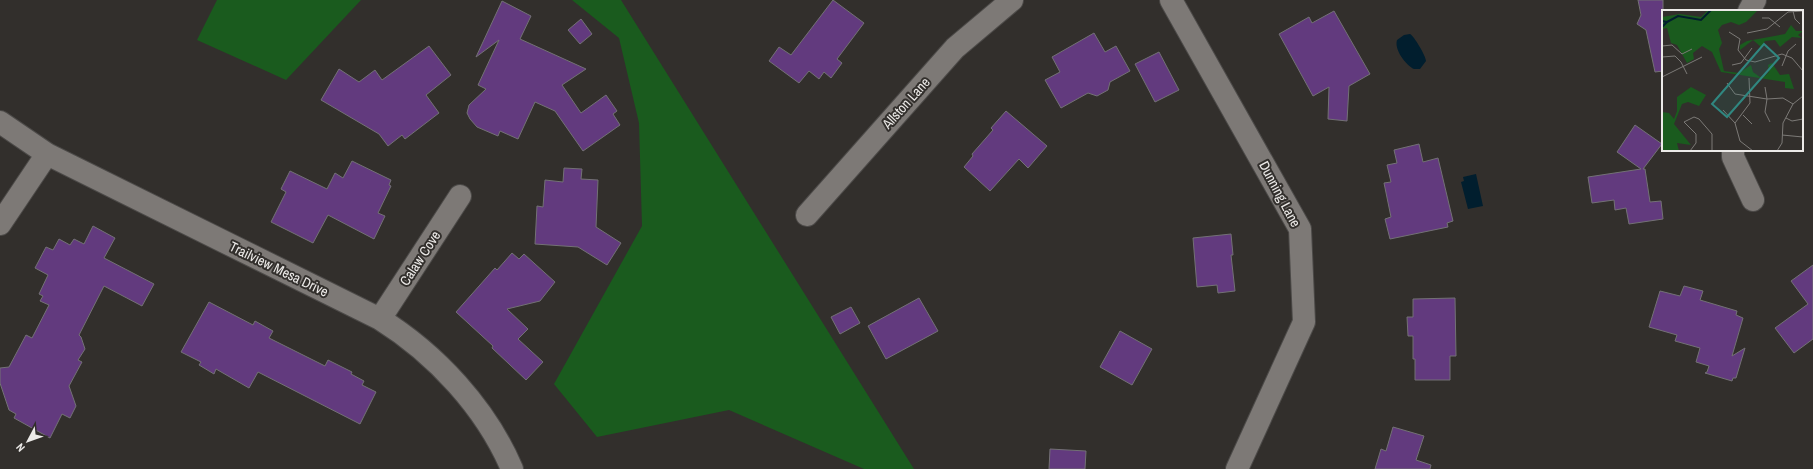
<svg xmlns="http://www.w3.org/2000/svg" width="1813" height="469" viewBox="0 0 1813 469" font-family="'Archivo Narrow',sans-serif">
	<style>
		.green { fill: #1a5b1e }
		.water { fill: #011e2e }
		.building { fill: #623a7e; stroke: #737175 }
		.lines { fill: none; stroke-linecap: round; stroke-linejoin: round }
		.minor-casing { stroke: #4c4a48; stroke-width: 24 }
		.minor { stroke: #7d7976; stroke-width: 22 }
		.labels { text-anchor: middle; stroke-width: 4; stroke-linejoin: round; paint-order: stroke }
		.street-label { font-size: 14px; fill: #eceae8; stroke: #322f2c }
		.inset-river { fill: none; stroke: #011e2e; stroke-width: 2 }
		.inset-road { fill: none; stroke: #7c7a77; stroke-width: 1 }
		.view { fill: #308780; fill-opacity: 0.15; stroke: #308780; stroke-width: 2 }
		.inset-edge { fill: none; stroke: #eceae8; stroke-width: 2 }
	</style>
	<rect width="100%" height="100%" fill="#322f2c"/>
	<path class="green" d="M217 0H361L286 80 197 40Z
		M572 0H621L914 469H864L729 410 597 437 554 384 642 226 639 123 619 38Z"/>
	<path class="water" d="M1410 34C1414 36 1426 56 1426 61L1420 69H1414C1406 65 1394 50 1397 40L1404 35Z
		M1476 174 1483 206 1468 209 1461 182 1464 181 1463 177Z"/>
	<path class="building" d="M833 0 864 23 837 59 842 63 831 78 824 72 819 79 809 71 799 83 769 61 779 47 791 55Z
		M1638 0H1663V71L1655 72 1646 30 1637 24 1641 15Z
		M502 1 531 16 520 39 586 69 562 85 581 113 606 95 617 111 613 114 620 125 583 151 555 111 535 102 518 139 500 131 498 136 477 127 470 119 467 113 469 105 486 89 478 85 499 40 476 57Z
		M1334 11 1370 74 1349 86 1347 121 1328 119 1329 87 1313 96 1279 34 1309 17 1312 23Z
		M581 19 592 34 580 44 568 30Z
		M1094 33 1105 52 1116 46 1130 71 1110 82 1108 90 1097 96 1088 93 1061 108 1045 80 1060 72 1052 57Z
		M429 46 451 75 426 95 439 113 405 139 402 135 388 146 379 134 321 100 339 69 359 82 375 70 382 80Z
		M1159 52 1179 90 1155 102 1135 64Z
		M1006 111 1047 146 1028 168 1019 159 990 191 964 167 973 156 972 154 993 130 991 128Z
		M1635 125 1662 144 1643 169H1645L1650 202 1661 201 1663 219 1629 224 1626 208 1615 210 1614 200 1592 203 1588 177 1641 169 1617 152Z
		M1419 144 1423 162 1438 158 1453 221 1447 223 1448 227 1390 239 1385 219 1391 217 1384 183 1391 182 1387 165 1397 163 1394 150Z
		M352 161 391 180 389 185 391 186 378 213 385 216 374 239 328 215 313 243 271 222 286 192 281 189 290 171 327 189 335 173 343 178Z
		M564 168 582 169 581 179 598 180 596 227 621 243 607 265 578 247 535 244 537 206 543 207 545 180 563 182Z
		M93 226 115 238 104 258 154 284 142 306 104 286 79 335 81 337 85 349 78 360 82 362 69 386 76 406 70 418 62 414 50 438 14 418 16 414 9 410 0 383V368L9 367 26 335 32 338 49 305 40 301 43 296 39 294 48 275 35 268 46 247 53 250 59 239 70 245 74 239 84 244Z
		M1231 234 1233 255H1231L1235 291 1218 293 1217 285 1197 287 1193 238Z
		M512 253 519 259 524 254 555 282 540 301 507 309 528 329 518 339 543 362 526 380 492 348 493 346 456 312 495 268 497 270Z
		M1813 265V339L1794 353 1775 328 1808 304 1791 281Z
		M1684 286 1703 291 1700 300 1737 311 1736 315 1743 318 1732 356 1745 348 1736 378H1733L1732 381 1705 373 1707 372 1709 366 1696 362 1700 348 1675 341 1677 335 1649 327 1660 291 1680 296Z
		M919 298 938 331 886 359 868 326Z
		M1455 298 1456 356H1450V380H1415V359H1413V336H1408L1407 317H1413V299Z
		M209 302 253 325 255 321 273 331 269 338 325 366 328 360 352 372 351 374 364 381 362 385 376 392 360 424 258 372 249 388 216 369 214 374 199 365 201 362 181 352Z
		M851 307 860 323 840 334 831 317Z
		M1120 331 1152 349 1132 385 1100 367Z
		M1393 427 1424 436 1416 460 1431 465 1430 469H1375L1381 449 1386 451Z
		M1050 449 1086 451 1085 469H1049Z"/>
	<g class="lines">
		<defs>
			<path id="minor" d="M1171 0 1300 229 1304 322 1237 469
				M1749 11 1755 0
				M0 122 47 154 380 319C436 354 486 408 512 469
				M1733 150V157L1753 200
				M807 215 955 48 1012 0
				M0 224 47 154
				M380 319 460 196"/>
		</defs>
		<use href="#minor" class="minor-casing"/>
		<use href="#minor" class="minor"/>
	</g>
	<g class="labels">
		<g class="street-label">
			<text transform="translate(906 103) rotate(-48)" y="5">Allston Lane</text>
			<text transform="translate(1280 194) rotate(62)" y="5">Dunning Lane</text>
			<text transform="translate(420 258) rotate(-57)" y="5">Calaw Cove</text>
			<text transform="translate(279 269) rotate(26)" y="5">Trailview Mesa Drive</text>
		</g>
	</g>
	<g transform="translate(1662 10)">
		<rect width="141" height="141" fill="#322f2c"/>
		<path d="M46 0H96L84 12 77 15 69 12 60 15 56 20 60 33 57 39 62 61 77 63 89 55 91 62 98 67 103 66 107 62 106 55 110 53 118 65 127 64 132 79 123 78V72L59 62 50 42 40 36 31 43 32 49 25 53 15 35 9 33 5 18 0 19V7L18 4 39 7ZM129 15 134 21H141L136 25 140 28 130 27 118 37 113 30 103 31 99 37 91 30 78 40V35L85 31 123 24ZM29 77 44 85 37 96 26 92 20 94 12 114 29 135 15 133 17 141H0V102L7 103 12 109 15 101V87Z" fill="#1a5b1e"/>
		<path class="inset-river" d="M0 11 5 12 0 17M5 12 16 6 39 10 49 0"/>
		<path class="inset-road" d="M131 1 133 9 138 14M100 8H107L118 17M67 22 78 29 76 40 84 50 93 52 120 44 130 48 141 61M85 23 105 19 126 2 141 1M0 36 10 35 20 44 30 39M0 47 13 46 19 52 25 64M70 55 79 53 90 38M120 56 126 41 134 34M0 67 40 47M65 73 73 84 105 89 121 88 131 94M103 77 105 89 103 102 108 112M61 100 73 113 78 131 91 141M81 105 90 114M124 108 130 111 141 109M73 113 88 93 87 68M120 125 141 127M28 141 34 133V124L22 112 32 107 37 109 50 124V141M115 141 120 133 121 113 131 94 141 86"/>
		<path class="view" d="M102 34 117 48 65 107 50 94Z"/>
		<rect width="141" height="141" class="inset-edge"/>
	</g>
	<g transform="translate(28 441) rotate(229)" stroke="#322f2c" stroke-width="3" paint-order="stroke">
	<path d="M0-3L7 15L0 10L-7 15Z" fill="#eceae8"/>
	<text y="-6" font-size="11" font-weight="bold" text-anchor="middle" fill="#eceae8">N</text>
	</g>
</svg>
